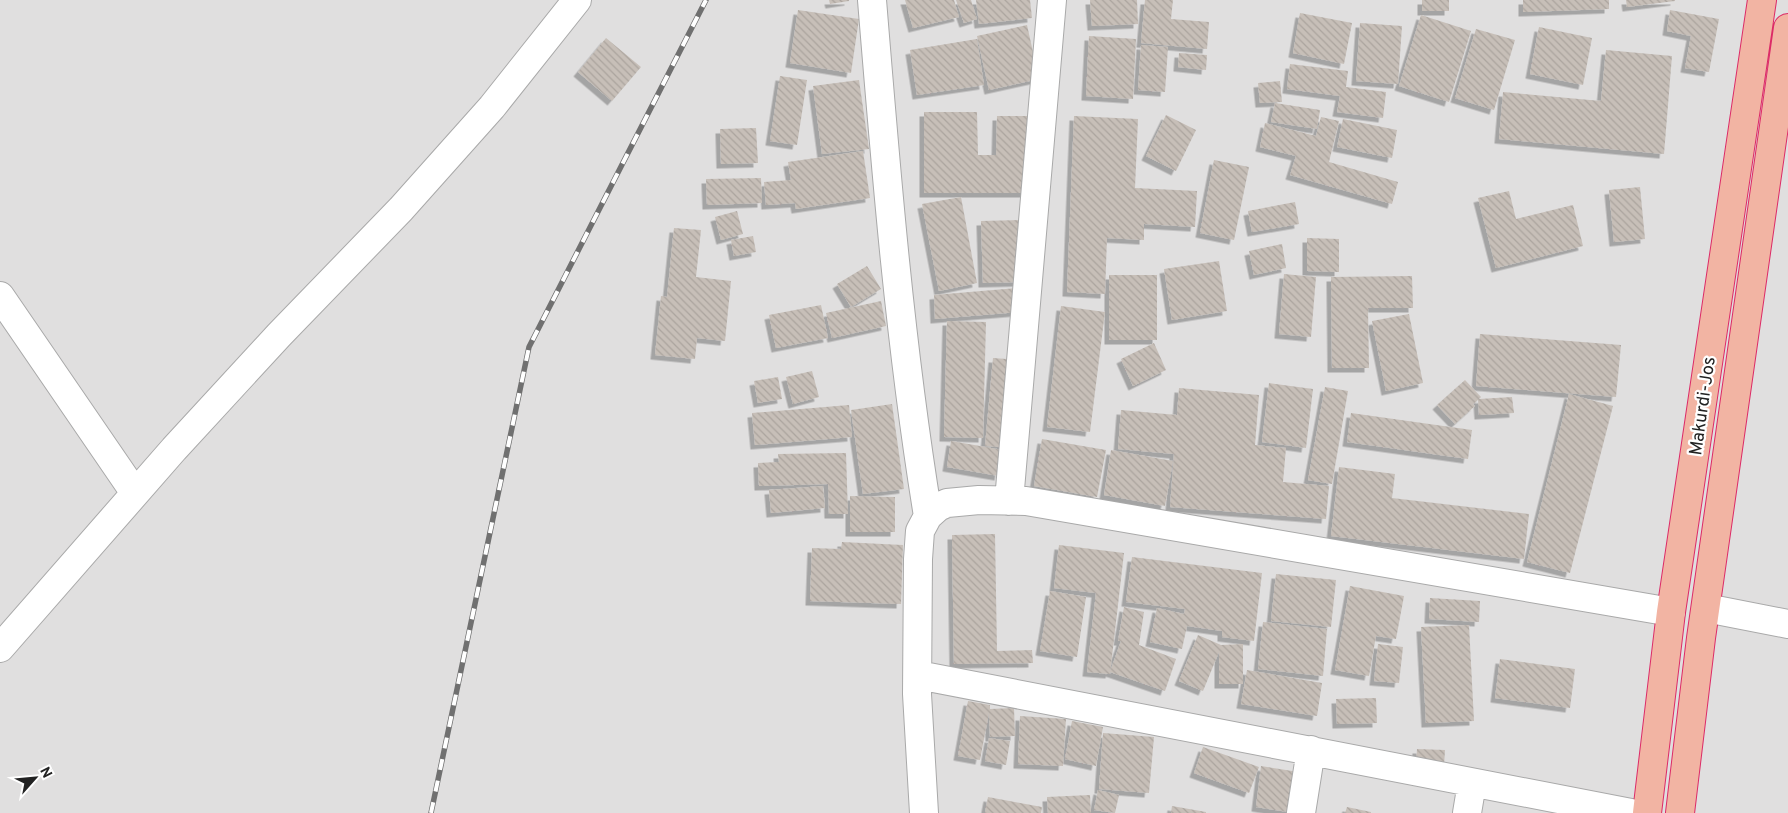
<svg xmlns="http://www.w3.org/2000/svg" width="1788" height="813" viewBox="0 0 1788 813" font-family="Overpass,sans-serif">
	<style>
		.residential { fill: #e0dfdf }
		.building { fill: url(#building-back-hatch); filter: url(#shadow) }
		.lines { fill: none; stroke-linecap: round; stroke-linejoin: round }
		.minor-casing { stroke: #a9a9a9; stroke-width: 30 }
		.trunk-casing { stroke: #dc2a67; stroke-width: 30 }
		.minor { stroke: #fff; stroke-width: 28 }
		.trunk { stroke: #f2b4a3; stroke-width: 28 }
		.rail-casing { stroke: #707070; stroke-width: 5.5 }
		.rail { stroke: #fff; stroke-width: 4; stroke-dasharray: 11; stroke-linecap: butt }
		.labels { text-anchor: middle; stroke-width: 4.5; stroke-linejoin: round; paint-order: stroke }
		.street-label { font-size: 18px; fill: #222; stroke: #fff }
	</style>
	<defs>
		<pattern id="building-back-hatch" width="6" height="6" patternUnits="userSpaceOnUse" patternTransform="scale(1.25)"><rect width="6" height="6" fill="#c7bfb8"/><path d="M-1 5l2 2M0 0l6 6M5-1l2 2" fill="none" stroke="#aba49e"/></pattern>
		<filter id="shadow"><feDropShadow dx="-4.5" dy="4.5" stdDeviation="0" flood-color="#0004"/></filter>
	</defs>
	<rect width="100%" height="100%" fill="#f2efe9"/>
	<path class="residential" d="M0 0H1788V813H0Z"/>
	<path class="building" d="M829 0H849V1L830 4Z
		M905 0H954L959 17 913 28Z
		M956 0H971L977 19 964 23Z
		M976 0H1030L1032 18 979 24Z
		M1090 0H1137L1138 24 1092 26Z
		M1145 0H1173L1171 19 1209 22 1207 49 1141 43Z
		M1422 0H1449V11H1422Z
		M1523 0H1609V9L1523 12Z
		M1626 0H1675V1L1627 7Z
		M798 10 859 19 851 73 790 63Z
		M1670 10 1719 19 1709 72 1685 68 1691 36 1667 31Z
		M1300 13 1352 23 1344 64 1293 53Z
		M1421 15 1471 31 1449 102 1399 86Z
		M1360 23 1402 26 1398 84 1356 81Z
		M1027 25 1039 79 989 90 977 36Z
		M1539 27 1592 38 1583 85 1530 74Z
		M1476 29 1515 40 1494 110 1455 98Z
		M1089 36 1136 39 1133 99 1086 96Z
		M606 38 641 67 612 101 578 72Z
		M977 39 984 85 917 95 910 50Z
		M1141 45 1168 47 1165 92 1138 90Z
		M1606 50 1672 56 1664 154 1499 139 1503 92 1601 101Z
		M1179 53 1207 55 1206 70 1178 67Z
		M1290 64 1348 71 1346 87 1386 92 1383 118 1337 112 1340 96 1287 89Z
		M780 76 807 80 797 145 770 141Z
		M859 80 869 149 822 154 813 86Z
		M1280 81 1282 102 1260 103 1258 83Z
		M1275 103 1320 110 1317 129 1271 122Z
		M924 112H977L978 155H996L997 116H1029L1030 193H924Z
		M1166 115 1196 130 1176 171 1146 156Z
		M1074 116 1138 119 1135 188 1197 191 1195 227 1144 224V240L1107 238 1105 294 1067 292Z
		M1321 117 1339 121 1329 162 1398 182 1392 204 1290 175 1296 156 1260 147 1265 123 1316 136Z
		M1343 119 1397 130 1392 158 1337 147Z
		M756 128 758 163 721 164 720 129Z
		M863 151 870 198 796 209 795 203 766 205 764 182 791 180 788 162Z
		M1214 160 1249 167 1234 240 1200 233Z
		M761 178 762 203 707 205 706 179Z
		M1640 187 1645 239 1614 242 1609 190Z
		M1509 191 1516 219 1573 205 1583 246 1496 268 1478 198Z
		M961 197 977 283 939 291 922 204Z
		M1295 202 1299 224 1252 232 1248 211Z
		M737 211 743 234 721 240 715 217Z
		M1021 220 1022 282 983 283 981 221Z
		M674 228 701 230 696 277 731 281 725 341 697 338 695 359 655 355 661 296 667 297Z
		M753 236 756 252 734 256 731 240Z
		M1307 238 1339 239V272L1307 271Z
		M1282 244 1286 268 1254 275 1249 251Z
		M1219 261 1227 311 1172 320 1164 269Z
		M867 266 881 289 851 307 837 284Z
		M1284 274 1316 277 1311 337 1279 334Z
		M1109 275H1157V340H1109Z
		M1412 276 1413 308H1368L1369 368H1332L1331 277Z
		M1017 288 1019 312 935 319 934 295Z
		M881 301 886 326 832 338 826 313Z
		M821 305 828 338 776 348 769 315Z
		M1061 306 1105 312 1090 432 1047 427Z
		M1409 314 1423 383 1386 391 1372 321Z
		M947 321 986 322 983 438 944 437Z
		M1480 334 1621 345 1616 397 1476 386Z
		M1154 343 1166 370 1133 386 1121 359Z
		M993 358 1020 360 1012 448 985 446Z
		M812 371 819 397 793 404 786 377Z
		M778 377 782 399 758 403 754 381Z
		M1465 380 1481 397 1479 399 1512 397 1514 413 1479 415 1478 400 1473 404 1475 406 1455 424 1437 405Z
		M1269 383 1313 389 1306 448 1262 442Z
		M1325 387 1348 391 1332 484 1308 480Z
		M1179 388 1259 395 1255 445 1286 448 1283 482 1329 486 1326 519 1170 507 1174 454 1118 449 1121 410 1177 415Z
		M1569 394 1613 406 1570 573 1527 562Z
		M892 404 904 489 863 494 851 410Z
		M849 405 852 437 755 445 752 413Z
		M1351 413 1472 430 1468 459 1347 442Z
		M1042 439 1106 450 1097 497 1034 486Z
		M951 441 1003 450 999 476 947 467Z
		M1111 450 1173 461 1165 506 1104 495Z
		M846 453 848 514H829L828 484 759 486 758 463 779 462 778 454Z
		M1339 467 1395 474 1392 498 1529 514 1524 559 1331 536Z
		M823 486 825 508 771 513 769 490Z
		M850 496 895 497V532H850Z
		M995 534 997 651 1032 650 1033 663 954 664 952 535Z
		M842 542 903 545 901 604 810 601 812 548 841 549Z
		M1059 545 1124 553 1110 674 1087 672 1096 593 1054 588Z
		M1132 557 1262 573 1254 641 1222 637V631L1187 626 1182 649 1150 642 1157 608 1184 614 1185 609 1126 602Z
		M1276 574 1336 580 1331 627 1271 621Z
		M1350 586 1404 596 1396 639 1376 636 1369 676 1335 670Z
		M1050 591 1086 597 1077 657 1040 651Z
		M1430 598 1480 601 1479 622 1429 619Z
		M1124 607 1144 612 1139 645 1176 659 1165 691 1110 672 1121 641H1118Z
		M1263 622 1327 629 1323 676 1258 669Z
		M1469 625 1474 721 1426 723 1421 627Z
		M1198 635 1221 645 1243 644V684H1219V652L1203 691 1179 681Z
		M1378 644 1403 647 1399 683 1374 681Z
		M1500 659 1575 669 1570 708 1495 698Z
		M1247 670 1322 683 1317 716 1241 704Z
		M1376 698 1377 723 1337 724 1336 699Z
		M968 701 990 705V709L1014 708 1015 736 990 737 989 713 980 760 958 756Z
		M1020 716 1066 719 1063 766 1018 764Z
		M1072 721 1103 727 1096 766 1065 759Z
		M1103 733 1154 737 1149 793 1099 789Z
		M989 738 1010 741 1006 765 985 761Z
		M1203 747 1259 767 1249 793 1194 773Z
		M1417 749 1445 750 1444 766 1416 764Z
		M1261 766 1305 773 1295 813 1256 807Z
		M1098 790 1119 795 1115 813 1094 810Z
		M1090 795 1091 813H1048L1047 797Z
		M988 797 1042 807 1041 813H985Z
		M1172 806 1206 812V813H1171Z
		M1347 807 1371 812V813H1345Z"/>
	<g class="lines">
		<defs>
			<path id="minor" d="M872 0C886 172 900 345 928 516
				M0 296 135 493
				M1009 501 1052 0
				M1706 608 1788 624
				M0 648 174 449 279 335 401 209 492 107 577 0
				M918 675 1631 813
				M924 813 917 694 918 559 920 531 928 516 938 507 947 503 979 500 1026 501 1671 612
				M1301 813 1311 750
				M1467 813 1472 783"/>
			<path id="trunk" d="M1647 813 1671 612 1762 0
				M1680 813 1701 638 1788 28"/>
		</defs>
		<use href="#minor" class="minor-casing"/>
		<use href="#trunk" class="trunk-casing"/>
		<use href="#minor" class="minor"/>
		<use href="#trunk" class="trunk"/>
		<defs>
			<path id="rail" d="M431 813 529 347 706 0"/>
		</defs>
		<use href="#rail" class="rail-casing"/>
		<use href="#rail" class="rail"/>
	</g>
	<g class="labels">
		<g class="street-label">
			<text transform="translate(1702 406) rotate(-82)" y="6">Makurdi-Jos</text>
		</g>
	</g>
	<g transform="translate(35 778) rotate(63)" stroke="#ffffff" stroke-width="4" paint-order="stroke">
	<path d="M0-4L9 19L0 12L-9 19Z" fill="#222222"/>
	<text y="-8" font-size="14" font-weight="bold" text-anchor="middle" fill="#222222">N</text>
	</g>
</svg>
